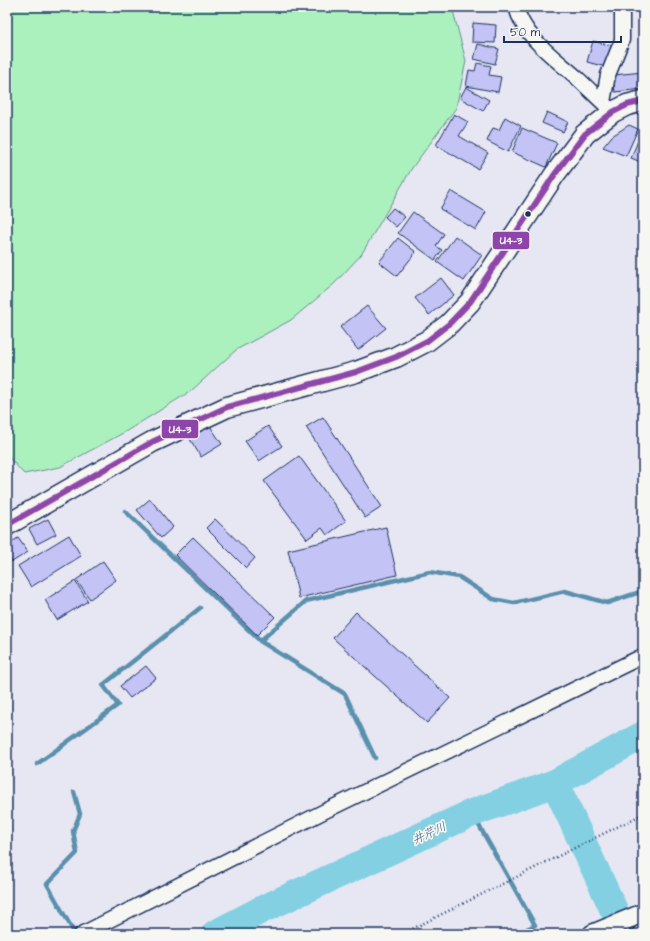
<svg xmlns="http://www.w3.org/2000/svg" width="650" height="941" viewBox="0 0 650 941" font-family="'Architects Daughter','Klee One',sans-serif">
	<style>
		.green { fill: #aaf1bd; stroke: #62908e }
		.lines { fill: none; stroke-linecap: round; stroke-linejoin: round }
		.stream { stroke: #5990ad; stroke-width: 4.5 }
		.river { stroke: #82d0e1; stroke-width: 28 }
		.building { fill: #c3c3f5; stroke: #1b2f5e }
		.minor-casing { stroke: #1b2f5e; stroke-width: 17 }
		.tertiary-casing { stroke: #1b2f5e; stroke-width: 21 }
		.secondary-casing { stroke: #1b2f5e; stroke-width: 23 }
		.path { stroke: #1b2f5e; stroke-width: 2.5; stroke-dasharray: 1 3; stroke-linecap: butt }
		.minor { stroke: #f6f6f2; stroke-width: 14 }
		.tertiary { stroke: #f6f6f2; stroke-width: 18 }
		.secondary { stroke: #f6f6f2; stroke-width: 20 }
		.bus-1-casing { stroke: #f6f6f2; stroke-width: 9 }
		.bus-1 { stroke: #8e44ad; stroke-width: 6 }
		.bus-dot { fill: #1b2f5e; stroke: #f6f6f2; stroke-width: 1.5 }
		.labels { text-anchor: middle; stroke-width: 3.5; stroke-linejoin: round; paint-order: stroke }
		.water-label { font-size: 12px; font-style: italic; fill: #35577f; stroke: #f6f6f2 }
		.line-badge { stroke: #f6f6f2; stroke-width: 1.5 }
		.badge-label { font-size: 11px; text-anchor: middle; font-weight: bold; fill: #fff }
	</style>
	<rect width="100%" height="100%" fill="#e7e7f3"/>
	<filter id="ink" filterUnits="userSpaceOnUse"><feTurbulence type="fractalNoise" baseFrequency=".025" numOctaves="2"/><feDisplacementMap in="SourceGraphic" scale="8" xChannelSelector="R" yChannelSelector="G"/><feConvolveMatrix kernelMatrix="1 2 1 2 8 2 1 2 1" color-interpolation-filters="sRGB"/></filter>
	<g filter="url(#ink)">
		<path class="green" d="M7 7H452L466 61 456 108 412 168 361 255 334 284 291 320 236 350 191 391 125 432 60 467 24 474 7 455Z"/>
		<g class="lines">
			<path class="stream" d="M125 511 260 641 306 601 430 572 459 577 493 599 514 603 565 591 607 603 643 591
				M260 641 345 694 375 758
				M37 764 118 705 103 685 200 608
				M74 792 80 814 73 831 77 853 47 884 75 934
				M472 813 535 925 517 934"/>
			<path class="river" d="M555 783 625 934
				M215 934 263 909 472 813 555 783 643 735"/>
		</g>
		<path class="building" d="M461 7H482L462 11Z
			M473 23 496 25 495 43 472 42Z
			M593 41 612 46 606 67 587 62Z
			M478 44 499 49 495 64 474 59Z
			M477 63 491 66 489 75 501 77 498 92 466 86 469 70 475 71Z
			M643 72V89L615 92 613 75Z
			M466 87 489 100 483 111 460 98Z
			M547 112 568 122 563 132 542 123Z
			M454 114 468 122 459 136 488 153 478 169 436 145Z
			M505 117 521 126 508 152 487 141 493 128 499 130Z
			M629 125 638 129 626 156 603 147 612 136Z
			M522 128 557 143 546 167 512 152Z
			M642 131 643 132V163L631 158Z
			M451 191 486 212 476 230 440 209Z
			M393 208 405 217 396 227 385 217Z
			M413 212 444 234 436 246 442 250 435 260 398 233Z
			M455 236 482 255 464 281 437 262Z
			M398 238 416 252 397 276 379 262Z
			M441 278 454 295 429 315 415 298Z
			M367 306 386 328 358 350 340 327Z
			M323 417 382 507 365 518 306 427Z
			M208 423 222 444 201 457 188 436Z
			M268 426 282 446 259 461 245 441Z
			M299 456 346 521 327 535 322 528 307 539 264 481Z
			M150 499 173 527 161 538 137 510Z
			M48 519 56 534 37 544 29 529Z
			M215 519 255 558 246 568 206 528Z
			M386 527 397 575 299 598 288 550Z
			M69 535 81 556 31 587 18 566Z
			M193 537 275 617 257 635 175 555Z
			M18 538 28 552 12 562 7 555V545Z
			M103 561 116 580 90 599 76 580Z
			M75 581 88 601 57 620 45 600Z
			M356 612 450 698 427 723 333 638Z
			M146 666 156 678 130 698 120 686Z"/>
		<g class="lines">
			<defs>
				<path id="minor" d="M516 7C524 37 552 56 575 76 588 88 600 100 613 112
					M603 102 608 75 622 40V7
					M82 934 323 812 643 656"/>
				<path id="tertiary" d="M592 934 643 913
					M642 934H643"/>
				<path id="secondary" d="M7 525 152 442 227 407 356 372 396 357 427 341 449 324 470 302 555 174 585 134 613 112 627 105 643 101"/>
			</defs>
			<use href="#minor" class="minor-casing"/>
			<use href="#tertiary" class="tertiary-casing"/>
			<use href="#secondary" class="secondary-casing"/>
			<path class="path" d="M402 934 643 814"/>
			<use href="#minor" class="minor"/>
			<use href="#tertiary" class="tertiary"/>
			<use href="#secondary" class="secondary"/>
			<defs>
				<path id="bus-1" d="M7 525 152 442 227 407 356 372 396 357 427 341 449 324 470 302 555 174 585 134 613 112 627 105 643 101"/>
			</defs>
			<use href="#bus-1" class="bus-1-casing"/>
			<use href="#bus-1" class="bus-1"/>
		</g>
	</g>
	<circle class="bus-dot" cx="528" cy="214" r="3.5"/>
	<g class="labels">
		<g class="water-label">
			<text transform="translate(429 833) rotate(-25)" y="4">井芹川</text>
		</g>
	</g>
	<g class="line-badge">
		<rect x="492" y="231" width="38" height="19" rx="4" fill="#8e44ad"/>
		<rect x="161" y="419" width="38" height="20" rx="4" fill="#8e44ad"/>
	</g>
	<g class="badge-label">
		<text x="511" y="244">U4-3</text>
		<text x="180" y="433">U4-3</text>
	</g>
	<rect width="650" height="941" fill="none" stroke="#f6f6f2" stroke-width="24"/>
	<rect x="12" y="12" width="626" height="917" fill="none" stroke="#1b2f5e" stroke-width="1.5" filter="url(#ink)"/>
	<path d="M504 36v6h117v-6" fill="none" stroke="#1b2f5e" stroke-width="2"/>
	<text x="510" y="36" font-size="12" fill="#1b2f5e" stroke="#f6f6f2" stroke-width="3" paint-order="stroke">50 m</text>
</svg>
